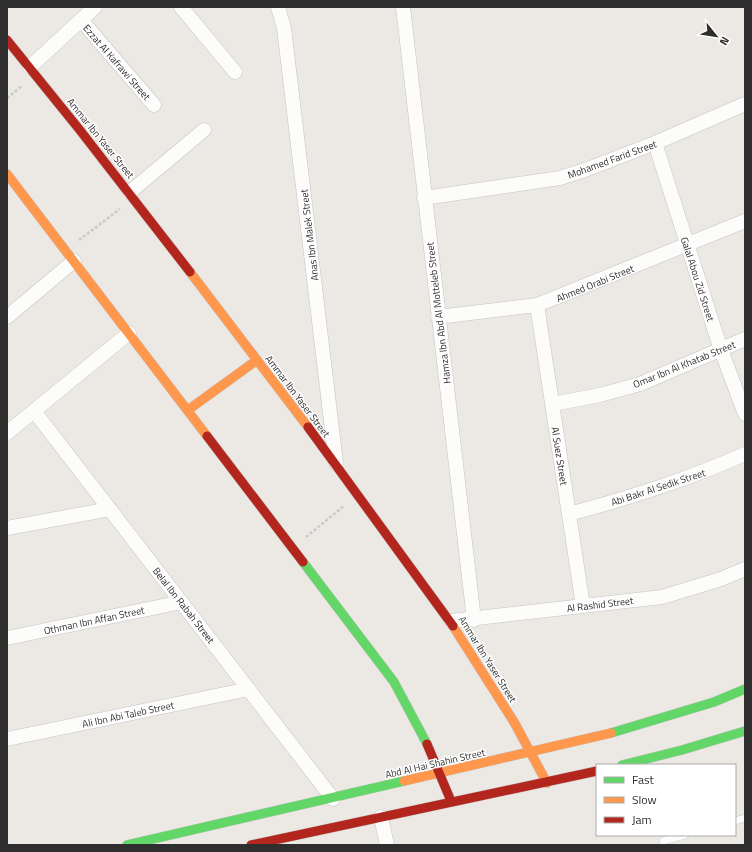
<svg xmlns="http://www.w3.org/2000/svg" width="752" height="852" viewBox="0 0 752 852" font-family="'Titillium Web',sans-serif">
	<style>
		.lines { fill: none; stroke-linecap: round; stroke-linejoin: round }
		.lane-casing { stroke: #c5c4c5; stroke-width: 8 }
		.street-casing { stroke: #c5c4c5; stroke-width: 15 }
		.fast-casing { stroke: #c5c4c5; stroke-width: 10 }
		.slow-casing { stroke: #c5c4c5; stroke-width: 10 }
		.jam-casing { stroke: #c5c4c5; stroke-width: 10 }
		.path { stroke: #c9c9c8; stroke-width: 2.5; stroke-dasharray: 3 2; stroke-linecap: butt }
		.lane { stroke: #fcfcfb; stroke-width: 7 }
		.street { stroke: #fcfcfb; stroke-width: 14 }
		.fast { stroke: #63d668; stroke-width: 9 }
		.slow { stroke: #ff974d; stroke-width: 9 }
		.jam { stroke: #b3261e; stroke-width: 9 }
		.labels { text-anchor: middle; stroke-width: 3; stroke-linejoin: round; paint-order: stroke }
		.street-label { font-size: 10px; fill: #2e2e2e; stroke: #fff }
	</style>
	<rect width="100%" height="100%" fill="#ece8e4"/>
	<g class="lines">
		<defs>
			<path id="lane" d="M735 821 745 818
				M663 841 685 835"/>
			<path id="street" d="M181 7 235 72
				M278 7 284 28 336 463
				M403 7 474 620
				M81 20 154 105
				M30 67 95 7
				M655 143 721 350 745 414
				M130 192 204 130
				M424 198 560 178 585 170 655 143 745 104
				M537 305 583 606
				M7 317 74 261
				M438 317 537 305 745 221
				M553 404 600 395 640 384 745 339
				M34 411 333 799
				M7 433 129 333
				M569 514C632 497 686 480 745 454
				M7 528 110 509
				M451 621 662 597 721 579 745 569
				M7 638 182 602
				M7 739 249 689
				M381 817 387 845"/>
			<path id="fast" d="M303 562 394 682 427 744
				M611 733 714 702 745 689
				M622 765 682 750 745 731
				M127 845 404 781"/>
			<path id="slow" d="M7 174 207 436
				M190 272 308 427
				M188 410 257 360
				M453 626 514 722 547 783
				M404 781 611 733"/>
			<path id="jam" d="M7 40 79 129 190 272
				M308 427 453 626
				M207 436 303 562
				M427 744 451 801
				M251 845 597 771"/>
		</defs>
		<use href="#lane" class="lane-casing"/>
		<use href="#street" class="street-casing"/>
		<use href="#fast" class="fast-casing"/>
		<use href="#slow" class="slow-casing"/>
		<use href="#jam" class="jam-casing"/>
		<path class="path" d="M7 98 22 86
			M79 240 120 209
			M306 537 344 506"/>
		<use href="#lane" class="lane"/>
		<use href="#street" class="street"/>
		<use href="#fast" class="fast"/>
		<use href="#slow" class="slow"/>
		<use href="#jam" class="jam"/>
	</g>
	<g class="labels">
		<g class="street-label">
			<text transform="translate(117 62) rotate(49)" y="4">Ezzat Al Kafrawi Street</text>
			<text transform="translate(101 138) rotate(51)" y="4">Ammar Ibn Yaser Street</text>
			<text transform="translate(612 159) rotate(-20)" y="4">Mohamed Farid Street</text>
			<text transform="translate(309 235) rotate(-97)" y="4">Anas Ibn Malek Street</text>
			<text transform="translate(698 279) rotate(72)" y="4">Galal Abou Zid Street</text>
			<text transform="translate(595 283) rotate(-22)" y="4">Ahmed Orabi Street</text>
			<text transform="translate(438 313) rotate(-97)" y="4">Hamza Ibn Abd Al Motteleb Street</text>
			<text transform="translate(684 364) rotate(-22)" y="4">Omar Ibn Al Khatab Street</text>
			<text transform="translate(298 396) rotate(53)" y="4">Ammar Ibn Yaser Street</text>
			<text transform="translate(560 456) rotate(81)" y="4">Al Suez Street</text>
			<text transform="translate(658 487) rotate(-18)" y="4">Abi Bakr Al Sedik Street</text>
			<text transform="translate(600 604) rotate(-7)" y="4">Al Rashid Street</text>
			<text transform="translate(184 605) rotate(52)" y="4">Belal Ibn Rabah Street</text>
			<text transform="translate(94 620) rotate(-12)" y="4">Othman Ibn Affan Street</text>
			<text transform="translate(488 659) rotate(58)" y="4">Ammar Ibn Yaser Street</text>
			<text transform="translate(128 714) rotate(-12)" y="4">Ali Ibn Abi Taleb Street</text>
			<text transform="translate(435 763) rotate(-13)" y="4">Abd Al Hai Shahin Street</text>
		</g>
	</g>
	<rect width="752" height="852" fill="none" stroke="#2e2e2e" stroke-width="16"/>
	<rect x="596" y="764" width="140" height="72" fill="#ffffff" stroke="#ababab"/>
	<rect x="604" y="777" width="20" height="6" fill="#63d668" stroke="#ababab"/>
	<text x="632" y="784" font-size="12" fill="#2e2e2e">Fast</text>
	<rect x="604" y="797" width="20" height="6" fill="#ff974d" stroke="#ababab"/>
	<text x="632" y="804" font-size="12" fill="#2e2e2e">Slow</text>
	<rect x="604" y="817" width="20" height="6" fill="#b3261e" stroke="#ababab"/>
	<text x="632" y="824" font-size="12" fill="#2e2e2e">Jam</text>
	<g transform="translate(716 36) rotate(120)" stroke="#ffffff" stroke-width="3" paint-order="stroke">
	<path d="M0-3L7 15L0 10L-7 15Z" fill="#2e2e2e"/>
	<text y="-6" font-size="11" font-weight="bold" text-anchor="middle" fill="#2e2e2e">N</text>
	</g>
</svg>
